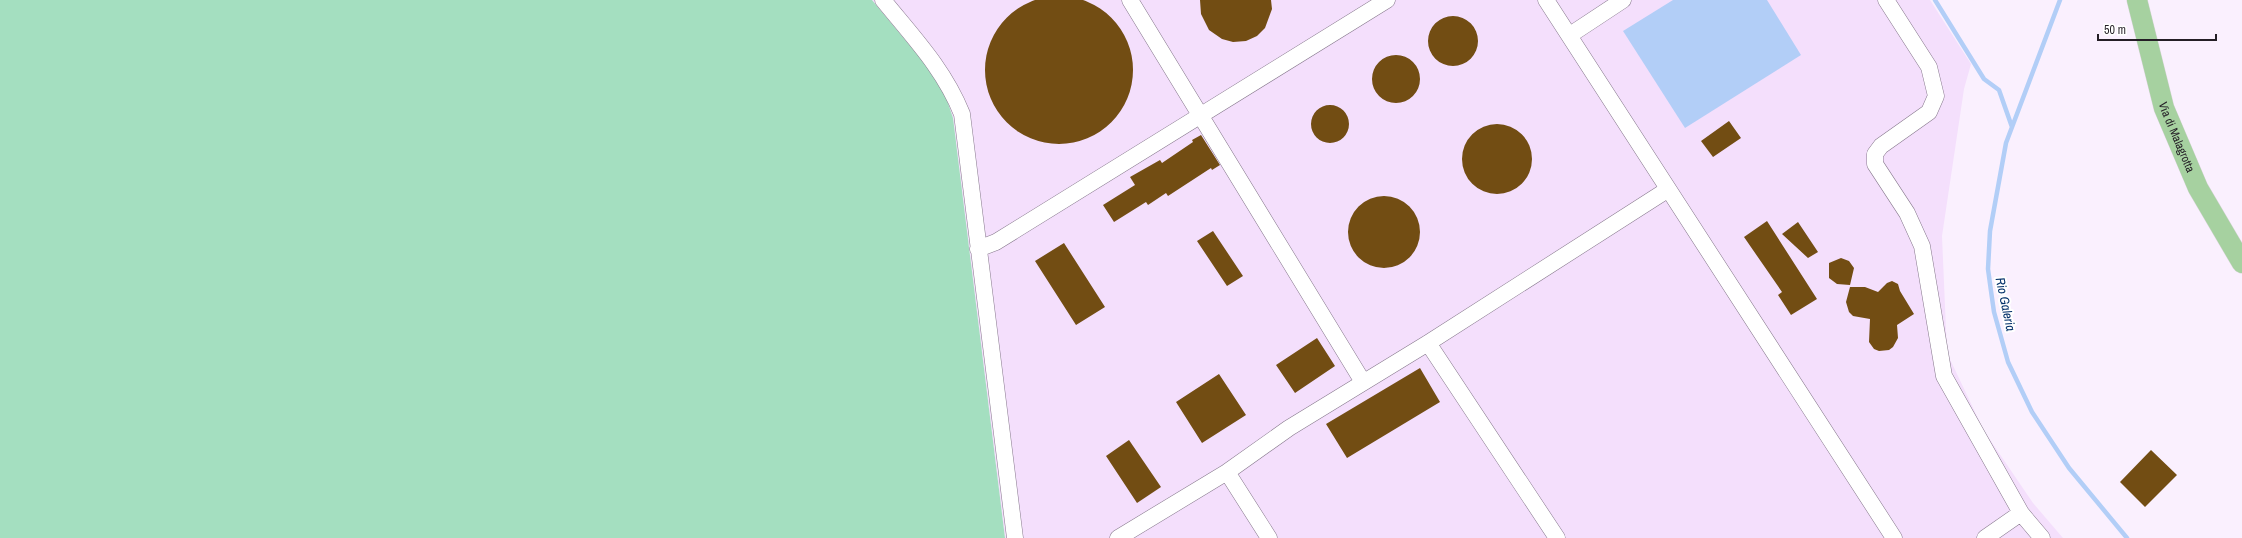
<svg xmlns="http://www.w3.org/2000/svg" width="2242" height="538" viewBox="0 0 2242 538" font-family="'Archivo Narrow',sans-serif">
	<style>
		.built { fill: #f4dffc }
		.green { fill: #a4dfc0 }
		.water { fill: #b2cef7 }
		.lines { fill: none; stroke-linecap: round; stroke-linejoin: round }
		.stream { stroke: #b2cef7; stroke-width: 4.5 }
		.building { fill: #724d13 }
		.minor-casing { stroke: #86788c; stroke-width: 17 }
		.major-casing { stroke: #d8d6d8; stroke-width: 21 }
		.minor { stroke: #fff; stroke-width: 16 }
		.major { stroke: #a6d1a0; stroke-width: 20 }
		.labels { text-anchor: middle; stroke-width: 4; stroke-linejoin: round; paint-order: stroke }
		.street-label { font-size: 12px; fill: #241e26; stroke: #fff }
		.water-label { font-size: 13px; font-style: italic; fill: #012f68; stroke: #fff }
	</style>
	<rect width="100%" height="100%" fill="#faf0fe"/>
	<path class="built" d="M872 0H1930L1971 64 1964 89 1942 236 1947 353 1984 431 2033 503 2063 538H1005L953 118Z"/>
	<path class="green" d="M0 0H872L932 72 944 91 953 118 1005 538H0Z"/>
	<path class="water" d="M1673 0H1767L1801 55 1685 128 1623 31Z"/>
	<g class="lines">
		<path class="stream" d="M1935 0 1984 79 1999 90 2012 127
			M2060 0 2006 143 1990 231 1988 269 1991 291 1994 312 2008 362 2032 412 2069 468 2127 538"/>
	</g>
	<path class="building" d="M985 70a74 74 0 1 1 148 0a74 74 0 1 1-148 0Z
		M1200 0H1271L1272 9 1265 28 1257 36 1246 41 1233 42 1222 39 1209 30 1201 14Z
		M1428 41a25 25 0 1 1 50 0a25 25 0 1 1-50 0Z
		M1372 79a24 24 0 1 1 48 0a24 24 0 1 1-48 0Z
		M1311 124a19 19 0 1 1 38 0a19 19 0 1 1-38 0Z
		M1729 121 1741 138 1713 157 1701 141Z
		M1462 159a35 35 0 1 1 70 0a35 35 0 1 1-70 0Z
		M1201 135 1220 165 1212 170 1211 168 1168 196 1166 193 1148 205 1146 202 1114 222 1103 205 1135 185 1130 177 1160 160 1162 163 1193 142 1192 140Z
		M1348 232a36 36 0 1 1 72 0a36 36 0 1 1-72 0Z
		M1767 221 1817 299 1791 315 1778 295 1782 292 1744 237Z
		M1798 222 1818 252 1808 258 1782 234Z
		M1213 231 1243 276 1227 286 1197 241Z
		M1064 243 1105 307 1076 325 1035 261Z
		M1841 258 1849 261 1854 268 1850 285 1837 284 1829 278V263Z
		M1892 281 1898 284 1900 291 1914 314 1897 325 1898 338 1893 347 1889 350 1879 351 1874 349 1869 342 1870 319 1853 316 1849 312 1846 302 1850 287H1865L1878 292 1887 283Z
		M1317 338 1335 366 1295 393 1276 365Z
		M1420 368 1440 402 1347 458 1326 424Z
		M1219 374 1246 415 1202 443 1176 402Z
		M1129 440 1161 487 1137 503 1106 456Z
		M2151 450 2177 475 2145 507 2120 482Z"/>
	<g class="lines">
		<defs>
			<path id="minor" d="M883 0C913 37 944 69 962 114L1015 538
				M1130 0 1363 382
				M1546 0 1894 538
				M1886 0 1929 67 1936 96 1929 112 1881 146 1875 154V164L1907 213 1922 246 1944 376 2021 513 2042 538
				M1570 35 1623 0
				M978 249 996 242 1387 0
				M1428 343 1557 538
				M1227 472 1269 538
				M1118 538 1227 472 1289 428 1428 343 1667 190
				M1985 538 2021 513"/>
			<g id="major">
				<path id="s1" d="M2137 0 2164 108 2198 188 2242 263"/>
			</g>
		</defs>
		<use href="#minor" class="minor-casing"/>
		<use href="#major" class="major-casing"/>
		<use href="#minor" class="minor"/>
		<use href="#major" class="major"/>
	</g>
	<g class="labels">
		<g class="street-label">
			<text dy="4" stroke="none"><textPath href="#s1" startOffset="143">Via di Malagrotta</textPath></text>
		</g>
		<g class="water-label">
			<text transform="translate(2006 304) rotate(78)" y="5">Rio Galeria</text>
		</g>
	</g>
	<path d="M2098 34v6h118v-6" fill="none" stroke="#241e26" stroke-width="2"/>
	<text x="2104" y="34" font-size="12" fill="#241e26" stroke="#ffffff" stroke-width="3" paint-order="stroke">50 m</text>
</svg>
